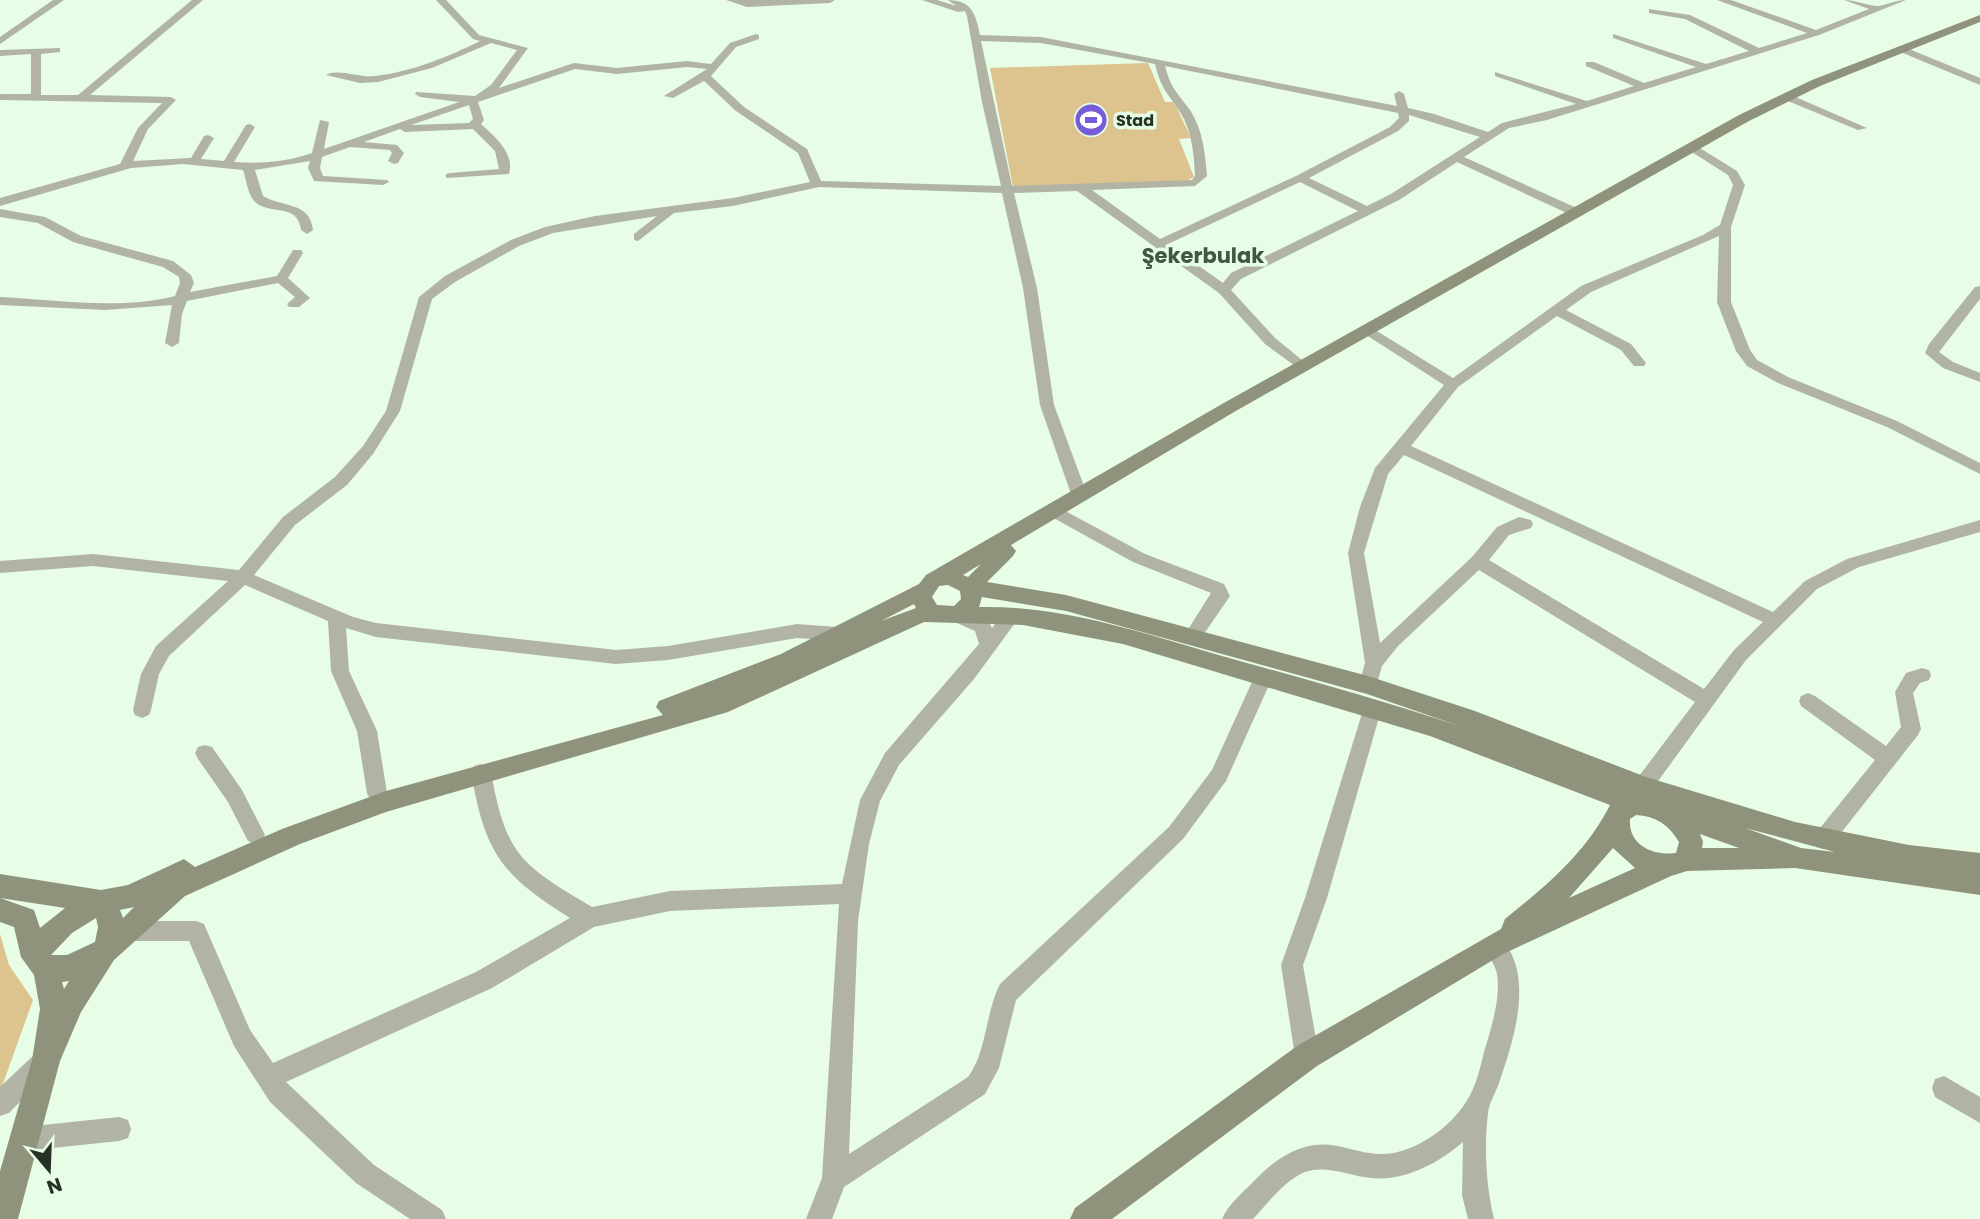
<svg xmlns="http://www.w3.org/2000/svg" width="1980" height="1219" viewBox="0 0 1980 1219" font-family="Poppins,sans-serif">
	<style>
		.green { fill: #ddc38d }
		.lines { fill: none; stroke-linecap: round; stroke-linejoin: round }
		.street { fill: #b1b4a4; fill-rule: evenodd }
		.secondary { fill: #90937c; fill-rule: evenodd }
		.labels { text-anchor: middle; stroke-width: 7; stroke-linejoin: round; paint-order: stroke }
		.far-poi-label { font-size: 16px; font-weight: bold; fill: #273226; stroke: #e7fde5; text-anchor: start }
		.far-district-label { font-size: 21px; font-weight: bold; fill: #40583f; stroke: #e7fde5 }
	</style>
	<rect width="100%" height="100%" fill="#e7fde5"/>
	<path class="green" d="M1148 63 1165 102H1174L1191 138 1179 139 1194 177 1186 181 1013 187 990 68Z
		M0 934 9 965 33 1000 0 1092Z"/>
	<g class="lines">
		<path class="street" d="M53 0H64L0 44V37Z
			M192 0H203L90 95 171 97 176 100 148 129 133 161 191 158 204 136 208 135 214 138 201 159 224 161 246 125 250 124 255 127 234 162C260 164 287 162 312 153L320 120 329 122 324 149 459 102 420 97 415 94 416 92 475 96 491 85 517 50 491 43 432 68 378 82 360 83 326 75C337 68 360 78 375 76 411 72 448 57 480 41L473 39 436 0H446L479 35 528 48 499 88 574 63 617 68 687 61 711 64 730 43 756 34 759 35V39L736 47 711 76 744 107 807 149 821 181 1001 186 982 102 967 16 965 11 958 12 922 0H937L956 6 948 0C972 0 976 15 980 35L1041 37 1397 106 1394 94 1399 91 1404 94 1408 108 1434 114 1488 132 1502 123 1576 104 1495 76V72L1587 101 1634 86 1586 66V62H1594L1644 83 1696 67 1613 38V34L1706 64 1749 51 1685 19 1649 13V9L1690 15 1759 48 1807 33 1717 0H1731L1816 30 1869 9 1844 0C1856 0 1868 6 1878 6 1887 5 1895 0 1906 0L1819 35 1547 120 1509 128 1464 157 1579 209V215H1571L1457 162 1399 200 1241 279 1231 290 1275 338 1307 364 1309 367 1302 371 1265 344 1219 293 1077 191 1014 193 1037 288 1054 405 1088 497 1080 502 1072 497 1040 405 1023 288 1002 193 819 187 733 206 674 213 638 241 634 240V234L657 216 553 233 519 246 455 282 432 299 400 411 373 454 347 485 295 525 254 575 353 617 376 623 616 650 668 646 797 624 837 627 843 629 846 634 843 639 837 641 797 638 668 660 616 664 376 637 346 628 349 671 377 731 387 793 384 799 377 802 370 799 367 793 357 731 331 671 328 621 245 585 169 656 159 674 151 710 149 715 142 718 135 715 133 710 141 674 156 646 228 581 93 566 0 573V561L93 554 239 570 283 517 335 477 363 446 386 411 419 297 445 276 511 240 545 227 595 216 733 198 810 182 798 153 736 111 704 81 673 98 664 96 707 69 687 67 617 74 575 69 478 102 484 120 481 124C495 137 515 153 509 174L446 178V174L450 173 499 169 495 151 473 129 405 132 400 129 364 142 397 145 404 153 398 163 394 164 388 161 392 153 390 150 350 147 322 157 320 168 323 176 387 180 389 182 383 185 314 181 308 168 310 161 255 170 263 196C283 208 310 201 313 230L307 234 301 230C298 200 264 218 252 198 247 190 246 178 243 170L183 164 131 168 0 206V198L120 164 138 128 162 103 0 100V94H31V54L0 56V50L60 48V52L41 54V95H78ZM981 41 1041 43 1155 64C1161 89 1167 92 1180 112 1192 131 1194 154 1195 176L1192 180 1012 186ZM1165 66 1398 113 1399 118 1390 127 1296 176 1160 239 1092 190 1195 186 1207 176C1205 153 1203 130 1190 110 1177 92 1171 89 1165 66ZM469 105 473 119 469 123 411 125ZM1409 115 1480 137 1391 194 1367 206 1309 178 1398 131 1409 121ZM1300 182 1358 211 1231 273 1223 283 1168 244Z
			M726 0H835L830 3 747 7Z
			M1898 47H1904L1980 78V85L1898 51Z
			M1783 95H1791L1867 128 1858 130 1783 99Z
			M1687 145H1695L1737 171 1745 185 1731 227V302L1750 350 1757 360 1788 377 1897 421 1980 463V474L1887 427 1778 383 1747 366 1736 351 1717 302 1719 236 1591 292 1566 310 1631 344 1646 363 1644 366H1634L1621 350 1557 316 1458 387 1411 446 1773 612 1805 581 1847 559 1980 520V532L1859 567 1817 589 1746 660 1653 788 1651 804 1644 807 1637 804C1633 796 1632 788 1636 780L1695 702 1479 570 1398 646 1382 666 1375 690H1361L1359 685 1365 663 1348 553 1360 507 1375 468 1444 385 1360 331 1362 328H1372L1453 378 1581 286 1703 235 1720 225 1733 185 1728 175 1687 149ZM1404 455 1763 622 1734 650 1704 689 1489 560 1509 535 1531 528 1533 524 1531 520 1519 517 1497 527 1472 557 1380 643 1364 553 1388 474Z
			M0 209 45 217 81 236 173 261 191 275 194 283 190 292 277 276 293 250H301L303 253 288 278 310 298 299 307H289L287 304 295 297 278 283 187 301 182 314 179 343 172 347 165 343 172 305 105 310 0 305V297C57 300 120 310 175 296L180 283 179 277 163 267 73 242 38 223 0 217Z
			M1980 286V299L1939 352 1953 362 1980 373V382L1943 368 1925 353 1929 344 1975 287Z
			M1056 506 1145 554 1224 584 1230 596 1197 644H1185L1182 639 1211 593 1133 562 1050 516 1048 512 1050 508Z
			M956 608 989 622 992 628 1006 610H1018L1021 615 974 679 899 765 880 801 869 844 858 921 849 1154 968 1077C987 1052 985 1013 1000 984L1169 827 1212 770 1257 671H1271L1273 676 1226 781 1183 839 1016 1000 999 1068 985 1094 844 1187 832 1219H806L822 1178 839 904 670 911 594 927 492 988 286 1082 374 1165 442 1210 446 1219H410L356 1183 270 1102 234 1046 189 941H123L115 938 112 931 115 924 123 921H196L204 924 250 1030 273 1063 476 972 570 918C501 875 485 853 471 772L474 766 481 764 488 766 491 772C506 856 521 865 592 907L670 891 842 884 860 800 885 753 979 644 975 631 950 620 947 615 950 610Z
			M1922 668 1929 670 1931 675 1929 680 1920 683 1913 693 1921 729 1918 735 1830 847 1823 849 1816 847 1813 840 1816 833 1875 760 1801 706 1799 701 1801 696 1808 693 1815 696 1886 746 1901 727 1895 692 1906 673Z
			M1373 699 1380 702 1382 707 1327 898 1303 965 1319 1056 1315 1064 1307 1068 1299 1064 1295 1056 1281 965 1305 898 1364 707 1366 702Z
			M205 745 212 747 242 790 265 835 262 841 255 844 248 841 228 802 198 759 195 753 198 747Z
			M1494 934C1503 938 1506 945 1511 953 1530 991 1512 1045 1499 1083 1496 1092 1489 1103 1488 1113 1484 1147 1486 1186 1494 1219H1468L1462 1195 1463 1142C1436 1165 1400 1184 1364 1177 1346 1174 1325 1165 1305 1172 1285 1180 1268 1203 1253 1219H1222C1228 1205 1241 1194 1252 1183 1269 1165 1290 1148 1315 1145 1336 1142 1357 1153 1378 1154 1411 1156 1449 1129 1466 1102 1476 1087 1480 1069 1484 1052 1491 1029 1501 998 1497 974 1495 964 1487 954 1483 945L1486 938Z
			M43 1050 51 1054 55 1062 51 1070 9 1113 0 1116V1087L35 1054Z
			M1944 1076 1980 1097V1123L1935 1097 1932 1088 1935 1079Z
			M119 1117 128 1120 131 1129 128 1138 119 1141 24 1151 15 1148 12 1139 15 1130 24 1127Z"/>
		<path class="secondary" d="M1980 15V22L1820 86 1749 121 1234 412 1011 545 1016 551 1013 556 987 582 1066 595 1368 676 1475 711 1646 777 1795 822 1909 845 1980 853V895L1795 868 1687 871 1671 876 1503 954 1317 1066 1112 1219H1070L1075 1208 1297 1046 1501 929 1505 919C1547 885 1585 854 1610 805L1430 736 1123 644 1023 625 924 622 728 712 386 812 300 844 185 896 114 960 81 1012 60 1061 18 1219H0V1171L32 1060 40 1009 34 975 21 957 14 927 0 922V898L34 910 40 928 65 908 0 898V874L101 890 128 885 184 859 195 867 282 829 386 791 663 715 656 707 659 701 781 654 919 584 926 575 1222 404 1739 115 1812 80ZM981 564 968 577 963 575ZM948 585 960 591 961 599 954 606 937 605 932 597 939 586ZM982 597 1066 611 1367 694 1491 737C1403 706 1312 681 1222 656 1143 633 1062 605 979 607ZM914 604 916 608 881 621ZM1636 815C1656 816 1669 825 1679 842L1676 853C1653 856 1628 845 1630 819ZM1745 828 1835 852 1801 848ZM1700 834 1739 848H1702L1703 842ZM1613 848 1635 868 1569 898ZM134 907 123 918 120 910ZM96 918 98 927 95 942 67 955H51L72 933ZM69 981 64 989 62 982Z"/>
	</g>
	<defs>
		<symbol id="stadium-disc" viewBox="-11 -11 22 22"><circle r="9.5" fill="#775ed8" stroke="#e7fde5"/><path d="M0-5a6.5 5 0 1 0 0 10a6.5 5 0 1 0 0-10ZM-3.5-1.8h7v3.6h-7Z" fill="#fff"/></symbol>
	</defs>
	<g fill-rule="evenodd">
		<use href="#stadium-disc" x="1072" y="101" width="38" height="38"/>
	</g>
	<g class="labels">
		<g class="far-poi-label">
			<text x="1116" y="126">Stad</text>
		</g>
		<g class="far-district-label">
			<text x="1203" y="263">Şekerbulak</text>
		</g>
	</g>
	<g transform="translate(49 1170) rotate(161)" stroke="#e7fde5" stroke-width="5" paint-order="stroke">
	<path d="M0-5L12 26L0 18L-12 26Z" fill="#273226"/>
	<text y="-10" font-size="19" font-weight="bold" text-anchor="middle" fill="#273226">N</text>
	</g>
</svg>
